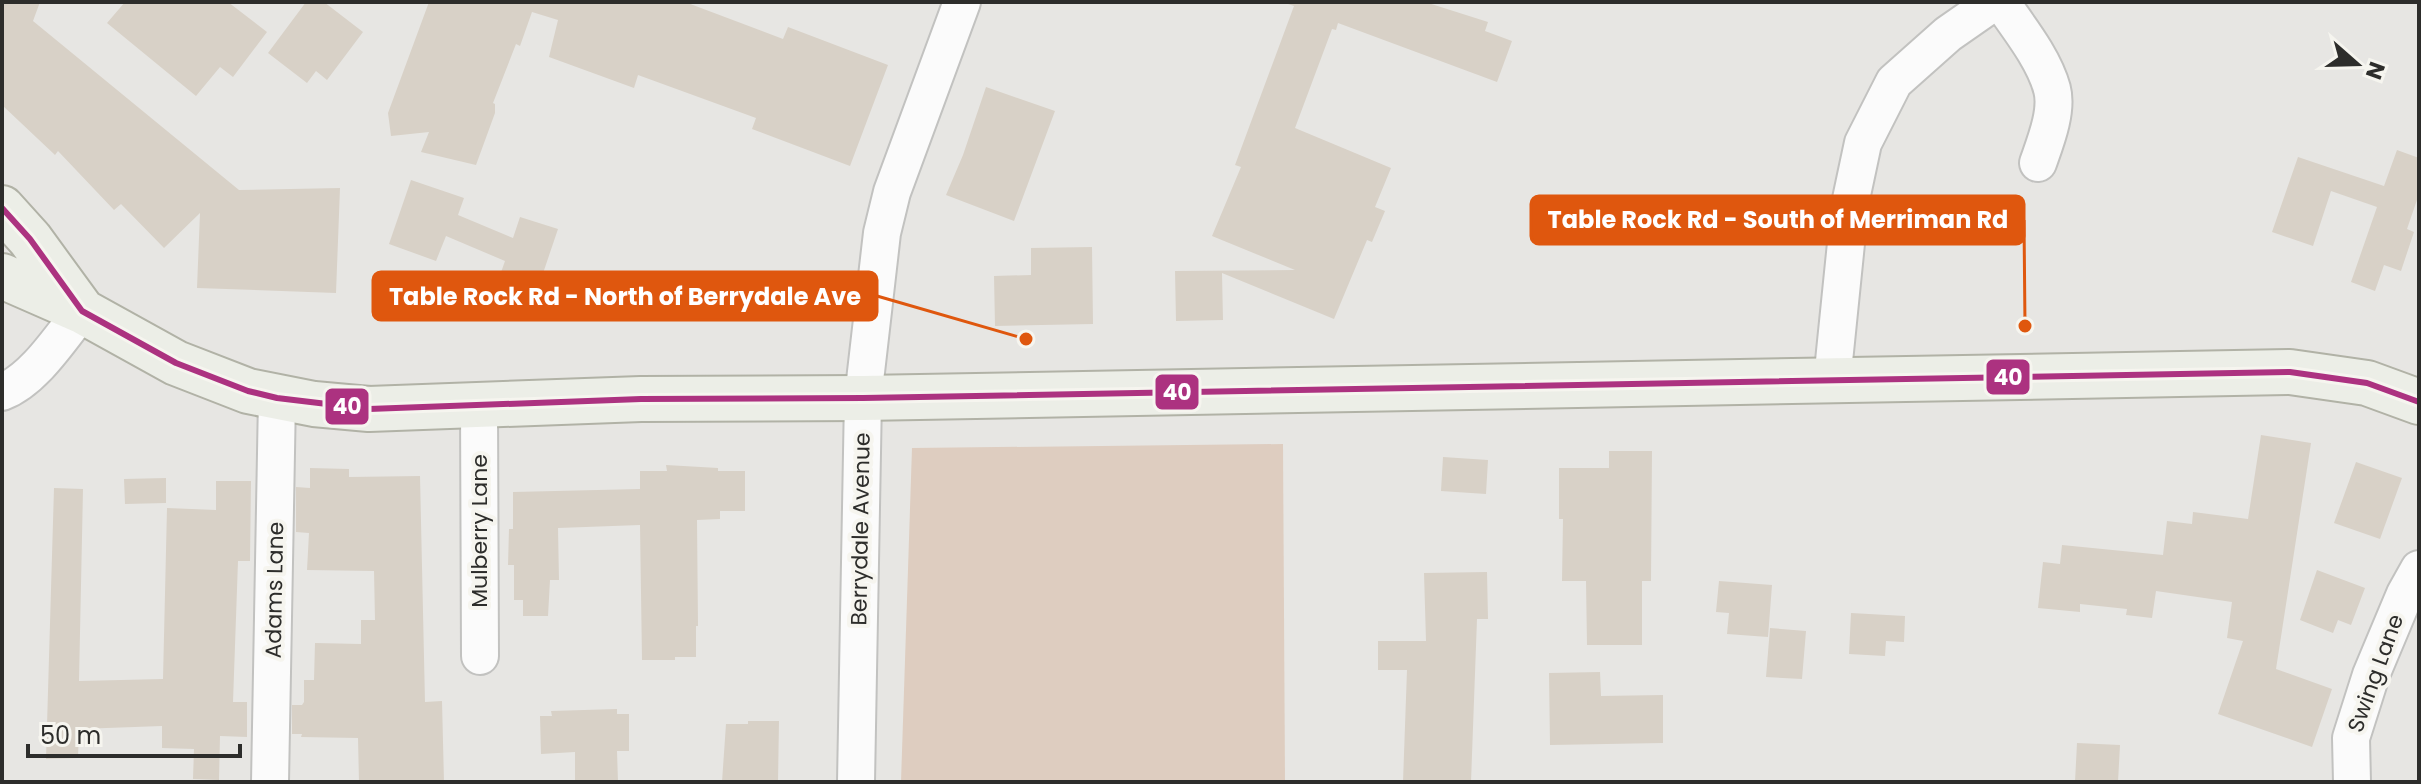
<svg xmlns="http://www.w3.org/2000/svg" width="2421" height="784" viewBox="0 0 2421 784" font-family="Poppins,sans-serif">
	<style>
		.green { fill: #decdc0 }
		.building { fill: #d8d1c7 }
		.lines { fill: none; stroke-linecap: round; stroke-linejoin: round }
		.minor-casing { stroke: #c2c2c0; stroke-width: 40 }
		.major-casing { stroke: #b1b2a6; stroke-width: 48 }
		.minor { stroke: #fbfbfb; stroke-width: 36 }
		.major { stroke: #eceee7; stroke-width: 44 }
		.bus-1-casing { stroke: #f6f5ef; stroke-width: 12 }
		.bus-1 { stroke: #ac3280; stroke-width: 6 }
		.labels { text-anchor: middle; stroke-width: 8; stroke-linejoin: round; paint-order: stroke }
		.street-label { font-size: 22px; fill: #2d2d2b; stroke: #f6f5ef }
		.leader { fill: none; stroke: #df570e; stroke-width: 3 }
		.callout-dot { fill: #df570e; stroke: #f6f5ef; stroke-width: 3 }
		.callout { fill: #df570e; stroke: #df570e; stroke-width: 3 }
		.callout-label { font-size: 24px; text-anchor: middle; font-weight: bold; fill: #fff }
		.line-badge { stroke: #f6f5ef; stroke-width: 3 }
		.badge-label { font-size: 22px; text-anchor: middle; font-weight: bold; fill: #fff }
	</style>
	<rect width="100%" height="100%" fill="#e7e6e3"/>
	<path class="green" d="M1283 444 1285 782H901L912 448Z"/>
	<path class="building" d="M2 2H40L33 21 239 190 340 188 336 293 197 288 200 213 164 248 121 204 114 210 58 151 55 155 2 105Z
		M125 2H228L267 32 233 77 220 67 196 96 107 23Z
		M306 2H324L363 32 327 80 316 71 307 83 268 53Z
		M429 2H685L783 39 788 27 888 65 850 166 752 129 756 118 638 75 634 88 549 57 558 20 532 12 520 46 516 44 493 103 495 104V113L476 165 421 152 429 132 391 136 388 113Z
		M1288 2H1425L1488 22 1485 31 1512 41 1497 82 1338 23 1336 30 1332 29 1295 128 1391 168 1375 207 1385 211 1372 242 1367 240 1334 319 1222 273 1223 320 1176 321 1175 271 1295 270 1212 236 1241 167 1235 165 1294 6 1288 4Z
		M986 87 1055 111 1014 221 946 195 963 155Z
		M2397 150 2419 158V194L2407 229 2414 232 2401 271 2384 265 2375 291 2351 282 2377 207 2331 191 2313 246 2272 232 2298 157 2384 186Z
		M411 180 464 198 458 215 513 238 520 217 558 229 537 291 499 278 505 261 446 236 436 261 389 244Z
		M1092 247 1093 324 995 326 994 276 1031 275V248Z
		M2261 435 2311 443 2276 669 2332 689 2312 747 2218 714 2243 641 2227 638 2232 602 2156 591 2152 618 2126 615 2127 609 2080 604V612L2038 608 2043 562 2060 564 2062 545 2163 555 2167 521 2192 524 2193 512 2248 519Z
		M1609 451H1652L1651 581H1642V645H1587L1586 581H1562L1563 519H1559V468H1609Z
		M1443 457 1488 460 1486 494 1441 491Z
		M2356 462 2402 478 2380 539 2334 523Z
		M666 465 718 468V471H745V511H720V519L697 520 698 626H696V657H675V660H642L640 525 558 528 559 580H550L548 616H523V600H514V565H508L509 529H513V492L640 489V471H667Z
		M310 468 349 469V477L420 476 425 702 442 701 444 782H359L358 738 301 737 302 734H292V705H302L304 702V680H314L315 643 361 644V620H375L374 571 307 570 309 533 296 532V487L310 488Z
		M166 478V503L125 504 124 479Z
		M216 481H251L250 561H238L233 702H247V737L220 736 219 780 193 779 194 749 162 748V726L79 729 78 758 46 759 54 488 83 489 79 681 163 679 167 508 216 510Z
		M2317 570 2365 588 2351 625 2338 620 2333 633 2300 620Z
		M1487 572 1488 619H1477L1471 782H1403L1407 670H1378V641H1426L1424 573Z
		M1719 581 1772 585 1768 637 1727 634 1729 613 1716 612Z
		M1851 613 1905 616 1904 642 1886 641 1885 656 1849 654Z
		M1770 628 1806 631 1802 679 1766 677Z
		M1600 672 1601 696 1663 695V743L1550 745 1549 673Z
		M617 709V714H629V751H617L618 782H575V752L541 754 540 716H552L551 711Z
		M748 721H779L778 782H722L726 724H748Z
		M2077 743 2120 745 2118 782H2075Z"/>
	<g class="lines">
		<defs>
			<path id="minor" d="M2001 2C2019 28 2044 59 2052 89 2058 111 2045 143 2038 163
				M1832 381 1850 204 1863 143 1894 82 1948 34 1994 2
				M2 392C34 380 61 337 82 311
				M479 406 480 656
				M270 782 277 398
				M856 782 863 398 882 233 892 192 962 2
				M2352 782 2351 738 2371 675 2405 594 2419 569"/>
			<path id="major" d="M2 208 30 239 81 309
				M2 276 82 311 176 363 248 391 314 404 369 409 641 399 863 398 2290 372 2367 383 2419 402"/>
		</defs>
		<use href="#minor" class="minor-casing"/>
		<use href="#major" class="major-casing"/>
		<use href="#minor" class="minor"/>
		<use href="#major" class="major"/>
		<defs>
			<path id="bus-1" d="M2 208 30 239 82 311 176 363 248 391 277 398 369 409 641 399 863 398 2290 372 2367 383 2419 402"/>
		</defs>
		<use href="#bus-1" class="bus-1-casing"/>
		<use href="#bus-1" class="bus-1"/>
	</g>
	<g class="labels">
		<g class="street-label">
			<text transform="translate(860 529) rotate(-89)" y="8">Berrydale Avenue</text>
			<text transform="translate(479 531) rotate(-90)" y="8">Mulberry Lane</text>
			<text transform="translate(274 590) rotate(-89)" y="8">Adams Lane</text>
			<text transform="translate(2375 673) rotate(-70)" y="8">Swing Lane</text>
		</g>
	</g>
	<path class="leader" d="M2025 326L2024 220M1026 339L877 296"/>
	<g class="callout-dot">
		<circle cx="2025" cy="326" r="8"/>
		<circle cx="1026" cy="339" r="8"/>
	</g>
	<g class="callout">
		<rect x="1531" y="196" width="493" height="48" rx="8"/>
		<rect x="373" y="272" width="504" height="48" rx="8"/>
	</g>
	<g class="callout-label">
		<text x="1778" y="228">Table Rock Rd - South of Merriman Rd</text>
		<text x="625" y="305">Table Rock Rd - North of Berrydale Ave</text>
	</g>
	<g class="line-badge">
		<rect x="1985" y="358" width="46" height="38" rx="8" fill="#ac3280"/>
		<rect x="1154" y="373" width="46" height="38" rx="8" fill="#ac3280"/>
		<rect x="324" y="387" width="46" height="39" rx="8" fill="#ac3280"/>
	</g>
	<g class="badge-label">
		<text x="2008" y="385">40</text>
		<text x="1177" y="400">40</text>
		<text x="347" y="414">40</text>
	</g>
	<rect width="2421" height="784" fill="none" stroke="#2d2d2b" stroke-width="8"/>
	<g transform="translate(2357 64) rotate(110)" stroke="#f6f5ef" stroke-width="6" paint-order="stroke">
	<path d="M0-6L14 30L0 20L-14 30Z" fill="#2d2d2b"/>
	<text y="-12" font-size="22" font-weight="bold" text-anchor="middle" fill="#2d2d2b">N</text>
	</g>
	<path d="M28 744v12h212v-12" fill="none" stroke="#2d2d2b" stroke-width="4"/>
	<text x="40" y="744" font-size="24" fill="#2d2d2b" stroke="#f6f5ef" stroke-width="6" paint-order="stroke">50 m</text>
</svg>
